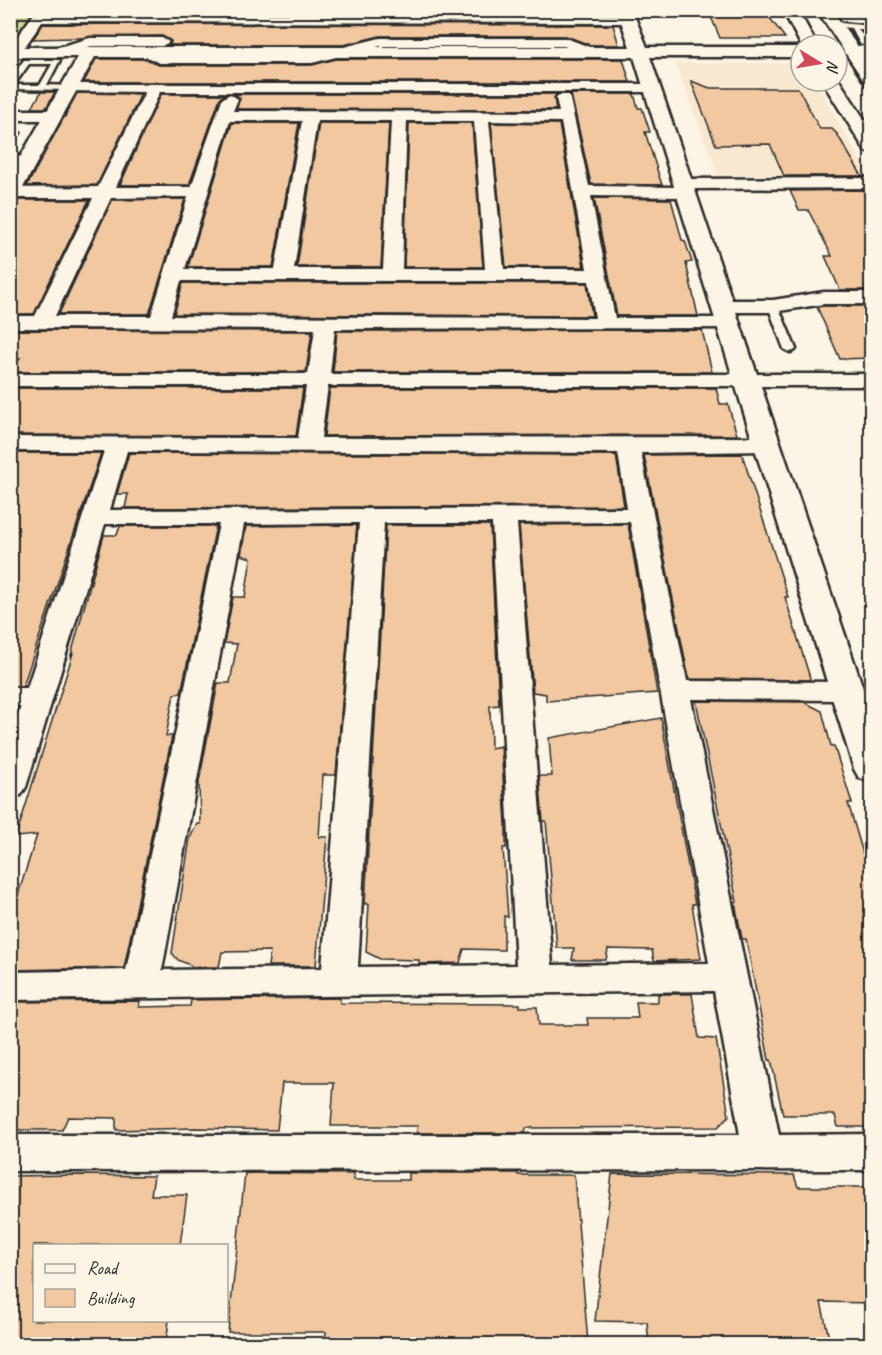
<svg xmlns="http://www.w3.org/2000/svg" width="882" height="1355" viewBox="0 0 882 1355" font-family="Caveat,sans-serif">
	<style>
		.built { fill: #f9e8d0 }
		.green { fill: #cbda8e; stroke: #7b825c; stroke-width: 1.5 }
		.building { fill: #f1c8a0; stroke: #2b2b2b; stroke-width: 1.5 }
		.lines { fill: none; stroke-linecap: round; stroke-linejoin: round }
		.service-casing { stroke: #2b2b2b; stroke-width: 5 }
		.minor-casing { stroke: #2b2b2b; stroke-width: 5 }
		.tertiary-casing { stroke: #2b2b2b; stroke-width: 5 }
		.secondary-casing { stroke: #2b2b2b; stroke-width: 5 }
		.service { fill: #fcf5e5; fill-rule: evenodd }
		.minor { fill: #fcf5e5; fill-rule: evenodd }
		.tertiary { fill: #fcf5e5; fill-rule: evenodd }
		.secondary { fill: #fcf5e5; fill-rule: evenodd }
	</style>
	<rect width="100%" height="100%" fill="#fcf5e5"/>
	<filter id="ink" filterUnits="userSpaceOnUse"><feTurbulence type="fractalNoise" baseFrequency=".0167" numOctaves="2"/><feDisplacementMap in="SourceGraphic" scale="12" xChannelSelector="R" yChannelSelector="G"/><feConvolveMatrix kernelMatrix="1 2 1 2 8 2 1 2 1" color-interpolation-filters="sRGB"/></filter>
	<g filter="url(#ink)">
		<path class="built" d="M675 63H801V81H815L869 175H718Z"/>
		<path class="green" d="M11 10 34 11 11 43 10 11Z"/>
		<path class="building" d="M61 10H539V12H59Z
			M708 10H764L785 38H720Z
			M43 24 613 25 619 45H590L566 36H380L344 45H169L171 41 162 36 33 39Z
			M96 59H146L159 65H312L336 59H623L630 82H84Z
			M691 81 710 88H798L820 129H832L837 134 862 176H784L770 144 716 145Z
			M41 92H55L46 108H32Z
			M77 93 141 94 97 185 27 186Z
			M161 94H225L220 98 189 185H120Z
			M235 94H557L554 98 556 110 236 109 240 98Z
			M571 94H634L638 108H642L650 132H645L662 185 591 184Z
			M232 123H299L273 267H188Z
			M319 123H389L381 267H297Z
			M409 123H472L483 267H404Z
			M491 123 559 124 584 267H506Z
			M863 190 872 205V290H840L825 256H832L808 210H799L790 191Z
			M594 198 671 199 682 240 685 241 692 262 686 263 698 316H617Z
			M185 199 149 314H59L112 200Z
			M14 200H89L34 314H10V282L17 268H10V214L16 204H12Z
			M183 283H587L592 316 174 314Z
			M824 306H872V361L871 358 840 359 817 307Z
			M10 330 312 331 306 372H13L20 358 10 357Z
			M702 330 712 372H333L337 331Z
			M10 388H303L296 436 10 435Z
			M330 388H716L720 404H728L737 435 324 436Z
			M10 453H101L23 686H10Z
			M129 453 616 455 624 506 125 508 128 494H117Z
			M742 454 788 597H785L810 678 809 680 689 679 644 455Z
			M628 524 657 693 546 701V694L533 692 519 525Z
			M357 525 336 775H323L319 837H327L316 966H268L270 951 222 952 219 967H194L178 960 172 953 190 838 197 824H200L199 782 218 683H230L237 644 224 643 233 597H245L251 558 241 555 246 526Z
			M386 525H490L499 705 490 706 491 748 501 746 506 823V848H503L508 917 504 916V950L464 949 460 963 419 964V960L380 959 366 952 369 904H365Z
			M120 526H216L181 693 174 694 166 736H172L124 968 10 970V904H15L37 835 16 837 73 653 71 655 104 535H117Z
			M696 701 804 702 822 711 831 746H834L852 803H848L868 870 872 869V1127H838L835 1115H783L771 1060H769L746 939H742L735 903 737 902Z
			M661 718 695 904H692L701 959 654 961 652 950 608 949 606 960H572L574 948H557L546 821H543L539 776H552L549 738Z
			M658 994H692L699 1038 716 1039 729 1116 718 1127 526 1128 525 1133H416L418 1126H331L334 1083H282L277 1130 197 1128 116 1130V1118L68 1117 62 1130H10V1002L140 1001 139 1007 190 1006 191 1000 340 998V1003L520 1004V1007H537L539 1025H588L587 1018H638L636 1002H658Z
			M245 1173 354 1174V1180H409V1173H518V1175H574L588 1343 467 1344V1339L348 1341 325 1340 326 1332H228Z
			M612 1174 794 1175 798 1187H872V1234H865L872 1260V1303L821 1302 829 1338H769V1341H709V1344H649L647 1322 595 1321Z
			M81 1175 154 1176 151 1195H187L180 1245H34V1320H169L166 1344 10 1342V1176Z"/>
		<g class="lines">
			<defs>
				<path id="service" d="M830 22 872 26V30L858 29 868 43 861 45 851 28 830 26Z
					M24 60H60L47 85 70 86 74 88 70 90 10 89V79ZM29 64H52L40 85H14Z
					M10 130 20 133 10 146Z
					M10 156 31 157 35 160 31 163 10 162Z
					M773 303 778 306 796 349 794 351 790 352 784 349 768 306Z"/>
				<path id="minor" d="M541 10H554L555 14 626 15 633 19 626 23 42 22 19 55H10V47L33 15 38 14H541Z
					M90 38H162L169 42 162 46H91L60 55 53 51 55 48Z
					M380 38H566L592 48 594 51 587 55 564 46H380L312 63H159L135 51 142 47 161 55H312Z
					M70 84H652L659 88 652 92H160L116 187H191L222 99 230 94 238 99 233 111 559 112 556 98 559 95H569L589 186 676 187 674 184 677 180 683 179 872 178V188L691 189 693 192 690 196 684 197 591 196 615 318H729L736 320 739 324 736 328 335 329 330 374H872V386H328L321 438 767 437 775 439 779 444 775 449 767 451 641 453 687 681 847 682 857 684 861 691 857 698 847 700 691 699 779 1135 872 1134V1170L10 1171V1135H740L714 991 10 1000V972L126 970 219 524H105L26 787 21 795 10 798V738L21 706H10V688H27L104 451H10V437L298 438 306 386H10V374H308L315 329 10 328V316H35L93 198H11L10 188 98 187 145 92 65 91 63 88 65 85ZM230 121H302L275 269H185ZM317 121H391L383 269H294ZM407 121H474L485 269H402ZM489 121 561 122 587 269H504ZM188 197 151 316H55L111 198ZM181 281H589L595 318 171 316ZM127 451 618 453 627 508 110 510ZM630 522 709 963 552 965 517 523ZM359 523 322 968 162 970 244 524ZM384 523H492L516 965 358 967Z
					M10 110H56L64 115 56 120H10Z
					M824 292H872V304H824L773 312H723L716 310 713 306 716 302 723 300H773Z"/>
				<path id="tertiary" d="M617 10H632L647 47H801V57H650L872 715V781L859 778 854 769 634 57H95L20 193 17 197 10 199V175L78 57H10V47H630Z
					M851 46H872V56L845 54 843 51Z"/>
				<path id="secondary" d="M783 10H798L817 45H801Z
					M817 10H832L872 67V85L866 84Z
					M837 77 872 131V153L865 151 863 147 822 81H837Z"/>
			</defs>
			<use href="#service" class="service-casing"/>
			<use href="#minor" class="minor-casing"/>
			<use href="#tertiary" class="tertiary-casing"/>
			<use href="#secondary" class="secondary-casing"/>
			<use href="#service" class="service"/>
			<use href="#minor" class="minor"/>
			<use href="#tertiary" class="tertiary"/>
			<use href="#secondary" class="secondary"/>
		</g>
	</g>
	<rect width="882" height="1355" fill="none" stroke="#fcf5e5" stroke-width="36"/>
	<rect x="18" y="18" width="846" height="1319" fill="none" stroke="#2b2b2b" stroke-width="2" filter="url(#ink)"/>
	<rect x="33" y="1244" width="195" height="78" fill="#fcf5e5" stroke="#a8a49b" stroke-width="1.5"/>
	<rect x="45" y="1264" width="30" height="9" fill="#fcf5e5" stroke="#a8a49b" stroke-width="1.5"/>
	<text x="87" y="1274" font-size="18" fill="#2b2b2b">Road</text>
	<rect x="45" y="1289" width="30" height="18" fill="#f1c8a0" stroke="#a8a49b" stroke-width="1.5"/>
	<text x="87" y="1304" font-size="18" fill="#2b2b2b">Building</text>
	<g transform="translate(819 63) rotate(101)"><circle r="28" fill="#fcf5e5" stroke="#a8a49b" stroke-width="1.5"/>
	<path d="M0-4.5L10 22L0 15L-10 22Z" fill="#d1495b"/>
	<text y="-9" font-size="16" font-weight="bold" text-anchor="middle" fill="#2b2b2b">N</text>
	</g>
</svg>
